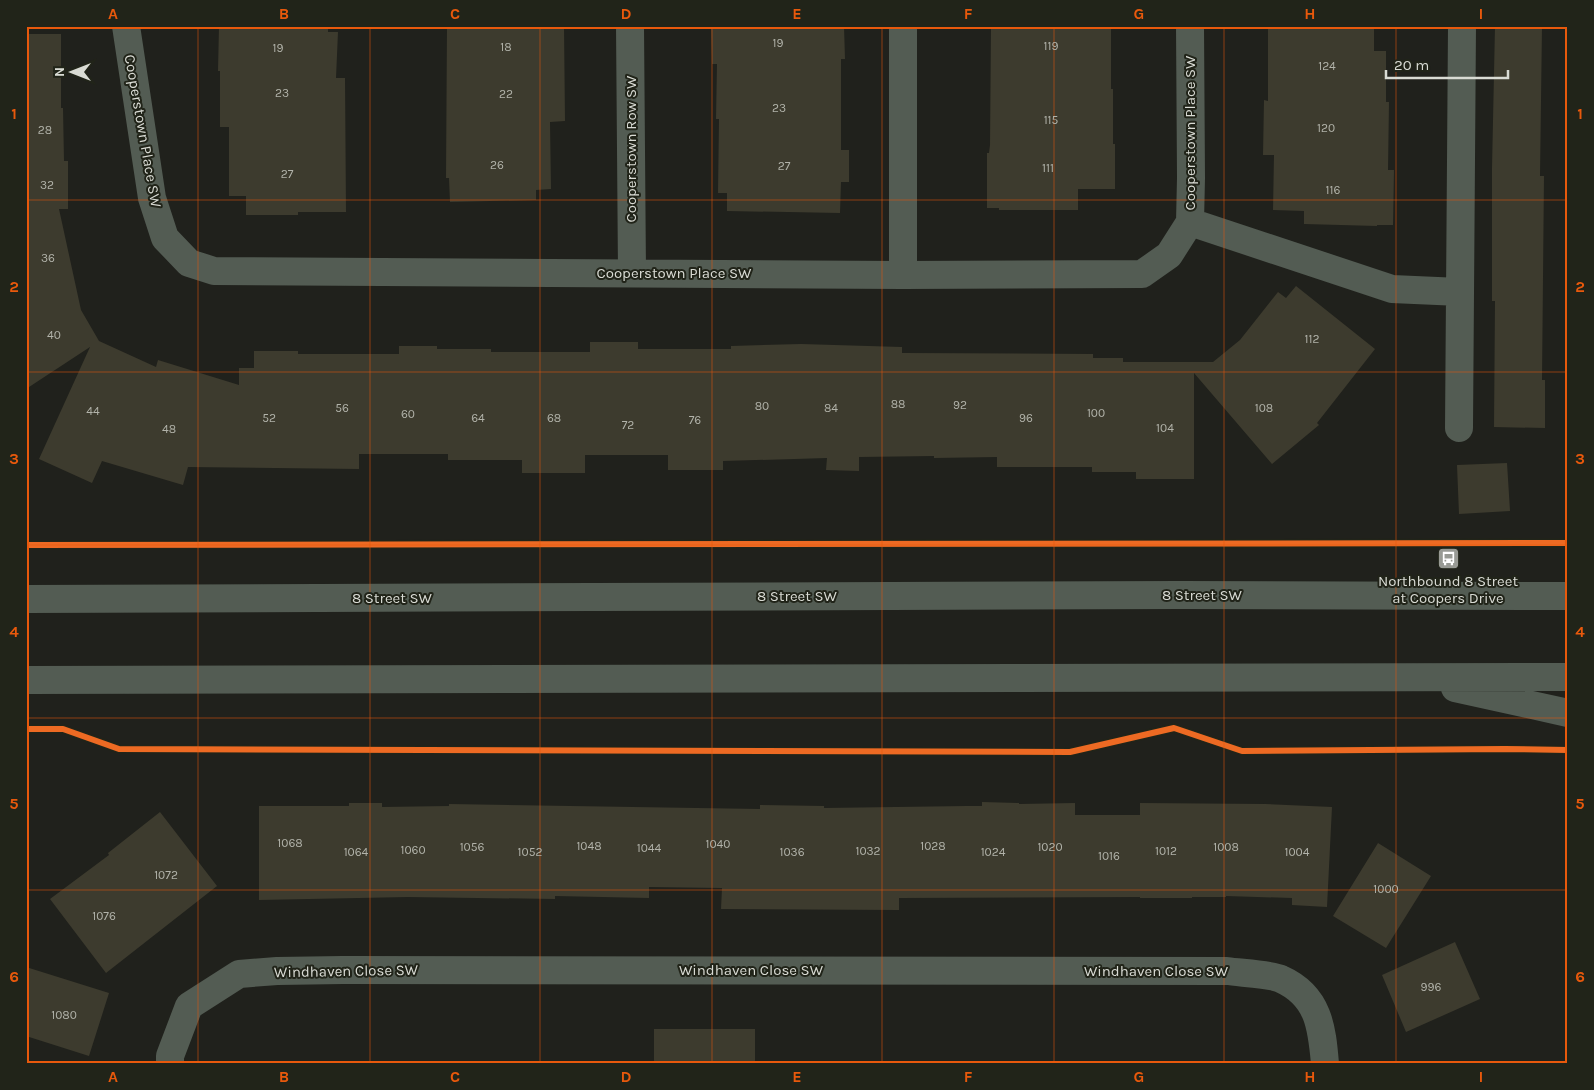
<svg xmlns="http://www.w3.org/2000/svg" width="1594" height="1090" viewBox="0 0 1594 1090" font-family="Karla,sans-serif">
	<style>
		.building { fill: #3d3b2e }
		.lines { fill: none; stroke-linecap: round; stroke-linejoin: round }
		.minor { stroke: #535c53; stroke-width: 28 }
		.major { stroke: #535c53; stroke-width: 28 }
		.cycleway-casing { stroke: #212419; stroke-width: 9 }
		.cycleway { stroke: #ed6a23; stroke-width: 6 }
		.grid { fill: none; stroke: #e8590c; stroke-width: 1; stroke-opacity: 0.55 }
		.labels { text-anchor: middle; stroke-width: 4; stroke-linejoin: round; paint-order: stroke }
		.number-label { font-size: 12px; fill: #b2b3aa }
		.street-label { font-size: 15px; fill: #d9dbd4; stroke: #212419 }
		.poi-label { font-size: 15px; fill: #d9dbd4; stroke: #212419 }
		.neatline { fill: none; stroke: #e8590c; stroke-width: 2 }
		.grid-label { font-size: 16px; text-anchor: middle; font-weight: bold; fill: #e8590c }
	</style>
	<rect width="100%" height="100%" fill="#20211c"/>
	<path class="building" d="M219 26H328V32H338L336 78H345L346 212H298V215H246V196H229V127H220V71H218Z
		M447 26H564L565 121 550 122 551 189 536 190V200L450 202 449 178H446Z
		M711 26H844L845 59H841V150H849V182H841L840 213 727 211V193H718L719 119H716L717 64H712Z
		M991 26H1111V89H1113V144H1115V189H1078V210H999V208H987V153H989L990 145Z
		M1495 26H1542L1540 176H1544L1542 380H1545V428L1494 427 1495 301H1492V168Z
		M1268 28 1374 29V51H1386V102H1389L1388 170H1394L1393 225H1377V226L1304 224V211L1273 210 1274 155H1263L1264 100 1268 101Z
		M26 34H61V108H63L64 161H68V209H59L81 310 99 341 156 367 158 360 239 385V368H254V351H298V354H399V346H437V349H491V352H590V342H638V349H731V346L801 344 902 347V353L1093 354V358H1123V362H1213L1240 340 1278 292 1286 298 1296 286 1375 349 1317 423 1319 425 1272 464 1194 373V479H1136V472H1092V467H997V457L934 458V456L859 457V471L826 470 827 458 723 461V470H668V455H585V473H522V460H448V454H359V469L188 467 183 485 102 461 92 483 39 459 90 347 26 389Z
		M1507 463 1510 511 1459 514 1457 465Z
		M982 802 1019 803V804L1075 803V815H1140V803L1265 804 1332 807 1327 907 1292 905V898L1226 896V897H1192V898H1140V897L899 898V910L721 909 722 888 649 887V898L555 896V899L408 897 259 900V806H349V803H382V807L449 806V804L760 809V805L824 806V808L967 806H982Z
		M160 812 217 886 106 973 50 899 109 855 108 853Z
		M1378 843 1431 876 1386 948 1333 916Z
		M1455 942 1480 999 1406 1032 1382 975Z
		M26 967 109 993 89 1056 26 1036Z
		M654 1029H755V1064H654Z"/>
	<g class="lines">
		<path class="minor" d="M126 26 152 198 165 238 189 263 214 271 903 275 1142 274 1169 255 1190 222 1191 178 1190 26
			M630 26 632 272
			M903 26V275
			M1190 222 1392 289 1460 292
			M1459 428 1462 26
			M170 1064V1056L189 1006 239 974 277 971 343 970 1227 971C1240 973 1271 974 1281 979 1319 996 1322 1028 1325 1064"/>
		<path class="major" d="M26 599 1180 595 1568 596
			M26 680 1568 677
			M1455 688 1568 713"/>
		<defs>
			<path id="cycleway" d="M26 545 1568 543
				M26 729H63L119 749 1070 752 1174 728 1242 751 1505 749 1568 750"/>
		</defs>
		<use href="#cycleway" class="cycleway-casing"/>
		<use href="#cycleway" class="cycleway"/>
	</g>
	<path class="grid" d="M198 26V1064M370 26V1064M540 26V1064M712 26V1064M882 26V1064M1054 26V1064M1224 26V1064M1396 26V1064M26 200H1568M26 372H1568M26 545H1568M26 718H1568M26 890H1568"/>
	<defs>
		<symbol id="bus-square" viewBox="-11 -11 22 22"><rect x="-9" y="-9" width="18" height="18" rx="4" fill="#989a94" stroke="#212419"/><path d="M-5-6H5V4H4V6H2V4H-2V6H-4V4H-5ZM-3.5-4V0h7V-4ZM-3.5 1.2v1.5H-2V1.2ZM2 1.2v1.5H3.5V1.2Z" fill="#fff"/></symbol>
	</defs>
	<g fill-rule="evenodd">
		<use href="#bus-square" x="1436" y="546" width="25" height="25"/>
	</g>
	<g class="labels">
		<g class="number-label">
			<text x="778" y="47">19</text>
			<text x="1051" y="50">119</text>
			<text x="506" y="51">18</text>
			<text x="278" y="52">19</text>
			<text x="1327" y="70">124</text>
			<text x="282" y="97">23</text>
			<text x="506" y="98">22</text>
			<text x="779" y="112">23</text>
			<text x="1051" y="124">115</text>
			<text x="1326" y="132">120</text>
			<text x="45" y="134">28</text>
			<text x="497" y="169">26</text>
			<text x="784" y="170">27</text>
			<text x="1048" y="172">111</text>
			<text x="287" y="178">27</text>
			<text x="47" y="189">32</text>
			<text x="1333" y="194">116</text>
			<text x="48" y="262">36</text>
			<text x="54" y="339">40</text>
			<text x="1312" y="343">112</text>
			<text x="898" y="408">88</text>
			<text x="960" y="409">92</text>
			<text x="762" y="410">80</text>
			<text x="342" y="412">56</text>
			<text x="831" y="412">84</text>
			<text x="1264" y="412">108</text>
			<text x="93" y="415">44</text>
			<text x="1096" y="417">100</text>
			<text x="408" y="418">60</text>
			<text x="269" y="422">52</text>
			<text x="478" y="422">64</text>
			<text x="554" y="422">68</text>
			<text x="1026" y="422">96</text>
			<text x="695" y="424">76</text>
			<text x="628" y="429">72</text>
			<text x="1165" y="432">104</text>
			<text x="169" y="433">48</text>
			<text x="290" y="847">1068</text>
			<text x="718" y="848">1040</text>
			<text x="589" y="850">1048</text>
			<text x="933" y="850">1028</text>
			<text x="472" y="851">1056</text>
			<text x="1050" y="851">1020</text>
			<text x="1226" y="851">1008</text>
			<text x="649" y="852">1044</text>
			<text x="413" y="854">1060</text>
			<text x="868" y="855">1032</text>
			<text x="1166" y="855">1012</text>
			<text x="356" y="856">1064</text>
			<text x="530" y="856">1052</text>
			<text x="792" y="856">1036</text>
			<text x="993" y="856">1024</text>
			<text x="1297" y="856">1004</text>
			<text x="1109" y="860">1016</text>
			<text x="166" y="879">1072</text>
			<text x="1386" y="893">1000</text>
			<text x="104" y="920">1076</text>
			<text x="1431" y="991">996</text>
			<text x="64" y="1019">1080</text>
		</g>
		<g class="street-label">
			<text transform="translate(143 131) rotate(80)" y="5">Cooperstown Place SW</text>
			<text transform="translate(1190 133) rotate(-90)" y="5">Cooperstown Place SW</text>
			<text transform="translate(631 149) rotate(-90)" y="5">Cooperstown Row SW</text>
			<text x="674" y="278">Cooperstown Place SW</text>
			<text x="1202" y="600">8 Street SW</text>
			<text x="797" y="601">8 Street SW</text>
			<text x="392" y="603">8 Street SW</text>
			<text x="751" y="975">Windhaven Close SW</text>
			<text transform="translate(346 971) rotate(-1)" y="5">Windhaven Close SW</text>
			<text x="1156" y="976">Windhaven Close SW</text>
		</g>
		<g class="poi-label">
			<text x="1448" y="586">Northbound 8 Street<tspan x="1448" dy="17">at Coopers Drive</tspan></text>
		</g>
	</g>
	<rect width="1594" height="1090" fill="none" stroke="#212419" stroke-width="55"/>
	<g transform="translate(72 72) rotate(270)" stroke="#212419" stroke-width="4" paint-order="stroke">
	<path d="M0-4L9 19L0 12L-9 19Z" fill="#d9dbd4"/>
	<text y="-8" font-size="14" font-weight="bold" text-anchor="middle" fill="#d9dbd4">N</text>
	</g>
	<path d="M1386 70v8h122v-8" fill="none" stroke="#d9dbd4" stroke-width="2.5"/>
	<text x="1394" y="70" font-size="15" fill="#d9dbd4" stroke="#212419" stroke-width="4" paint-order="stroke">20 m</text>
	<rect x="28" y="28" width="1538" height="1034" class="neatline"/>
	<g class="grid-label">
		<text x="113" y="19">A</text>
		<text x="284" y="19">B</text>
		<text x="455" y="19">C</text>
		<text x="626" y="19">D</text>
		<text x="797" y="19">E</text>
		<text x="968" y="19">F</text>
		<text x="1139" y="19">G</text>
		<text x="1310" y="19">H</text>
		<text x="1481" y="19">I</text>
		<text x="14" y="119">1</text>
		<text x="1580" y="119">1</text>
		<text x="14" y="292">2</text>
		<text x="1580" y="292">2</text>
		<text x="14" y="464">3</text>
		<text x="1580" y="464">3</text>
		<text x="14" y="637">4</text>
		<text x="1580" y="637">4</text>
		<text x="14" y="809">5</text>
		<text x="1580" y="809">5</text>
		<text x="14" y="982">6</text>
		<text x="1580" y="982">6</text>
		<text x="113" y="1082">A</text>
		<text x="284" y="1082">B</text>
		<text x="455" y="1082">C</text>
		<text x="626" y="1082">D</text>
		<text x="797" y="1082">E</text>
		<text x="968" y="1082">F</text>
		<text x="1139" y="1082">G</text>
		<text x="1310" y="1082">H</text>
		<text x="1481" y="1082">I</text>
	</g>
</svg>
